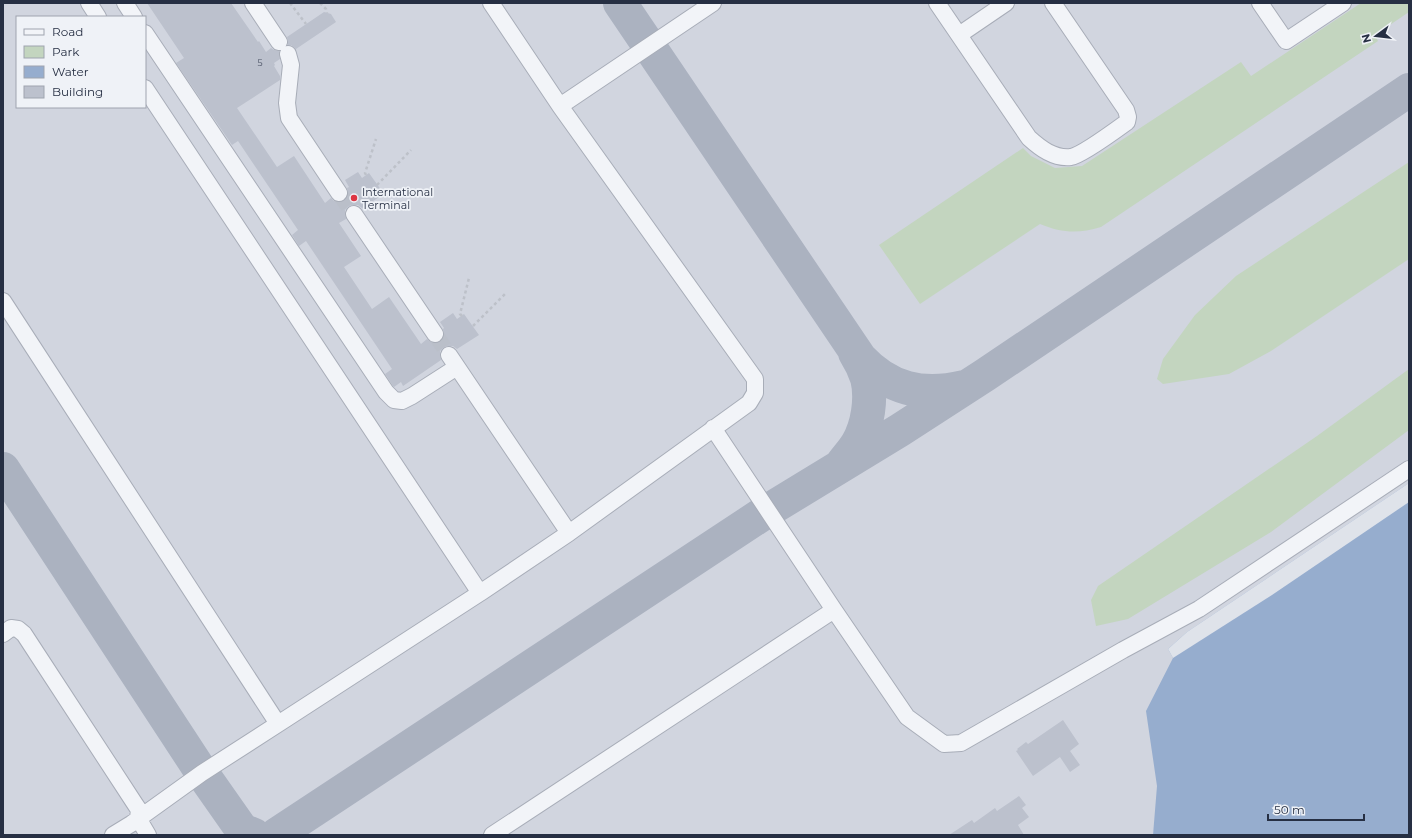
<svg xmlns="http://www.w3.org/2000/svg" width="1412" height="838" viewBox="0 0 1412 838" font-family="Montserrat,sans-serif">
	<style>
		.built { fill: #d1d5df; fill-rule: evenodd }
		.green { fill: #c3d5bf }
		.water { fill: #96adce }
		.pier { fill: #dfe3ea }
		.lines { fill: none; stroke-linecap: round; stroke-linejoin: round }
		.taxiway { stroke: #abb2c0; stroke-width: 34 }
		.building { fill: #bcc1cd }
		.minor-tunnel { stroke: #babfc9; stroke-width: 16; stroke-dasharray: 16 8; stroke-linecap: butt }
		.minor-casing { stroke: #a8adb8; stroke-width: 18 }
		.path { stroke: #bdc1c9; stroke-width: 2.5; stroke-dasharray: 3 3; stroke-linecap: butt }
		.minor { stroke: #f2f4f8; stroke-width: 16 }
		.poi-dot { fill: #de3543; stroke: #eff2f7; stroke-width: 1.5 }
		.labels { text-anchor: middle; stroke-width: 3.5; stroke-linejoin: round; paint-order: stroke }
		.number-label { font-size: 9px; fill: #4c5466 }
		.poi-label { font-size: 11px; fill: #262f43; stroke: #eff2f7; text-anchor: start }
	</style>
	<rect width="100%" height="100%" fill="#dfe3ea"/>
	<path class="built" d="M3 3H1409V483L1187 632 1153 835H3ZM17 17H145V107H17Z"/>
	<path class="green" d="M1361 3H1409V12L1375 35 1378 41 1101 227C1078 234 1062 233 1040 224L920 304 879 245 1023 148 1031 156 1055 168 1082 166 1241 62 1251 76Z
		M1409 162V259L1271 351 1229 374 1163 384 1157 379 1163 359 1195 315 1236 276Z
		M1409 369V430L1271 532 1128 619 1096 626 1091 600 1098 586 1317 436Z"/>
	<path class="water" d="M1409 483V835H1153L1157 786 1146 711 1173 658 1168 649 1187 632Z"/>
	<path class="pier" d="M1409 483V502L1272 595 1173 658 1168 649 1187 632Z"/>
	<g class="lines">
		<path class="taxiway" d="M620 3 860 358C889 389 922 397 964 387
			M842 464C847 457 853 451 857 444 868 426 872 398 867 378 864 369 860 361 855 353
			M3 469 202 773 242 830 254 835
			M276 835 767 511 900 430 985 375 1409 90"/>
	</g>
	<path class="building" d="M147 3H231L258 42 259 41 266 52 271 48 274 50 279 51 280 59 274 63 275 65 274 66 280 76V80L237 108 277 167 294 156 325 203 331 198 334 201 339 202 345 201 348 197V192L347 188 349 187 345 180 358 172 362 178 369 173 384 194 362 208 358 205H353L349 206 345 210V214L346 219 339 223 361 256 344 267 372 309 389 297 421 344 427 339 431 342 435 343 441 342 443 338 444 334 443 329 444 328 440 322 453 313 457 319 464 314 479 335 457 349 453 346H448L444 347 440 351V356L441 360 403 386 401 382 394 387 393 386 385 374 392 369 306 241 299 246 292 235 298 230 238 141 232 145 176 63 184 58Z
		M324 12 331 14 336 22 296 49 291 45H288V41L287 37Z
		M1063 720 1079 744 1070 751 1080 765 1070 772 1060 757 1033 776 1016 751 1018 750 1017 749 1026 742 1028 744Z
		M1019 796 1026 805 1022 808 1029 817 1018 825 1024 835H949L972 820 974 823 995 808 997 811Z"/>
	<g class="lines">
		<path class="minor-tunnel" d="M339 193 354 214
			M435 334 449 355"/>
		<defs>
			<path id="minor" d="M89 3 98 17
				M125 3 134 17
				M253 3 279 42
				M937 3 1029 138C1040 148 1054 159 1071 157 1082 155 1116 130 1127 122L1128 117 1126 110 1053 3
				M1260 3 1286 41 1343 3
				M145 33 386 392 394 400 402 401 412 396 457 367
				M959 35 1006 3
				M288 54 291 65 287 103 289 118 339 193
				M145 88 480 593 569 533
				M560 106 713 3
				M354 214 435 334
				M3 301 278 724 480 593
				M449 355 569 533 749 403 755 393V379L560 106 491 3
				M713 428 834 610 907 717 944 744 961 743 1123 650 1199 609 1409 469
				M3 634 11 628 18 629 24 634 135 804 139 810 138 818 148 835
				M113 835 131 824 202 773 278 724
				M492 835 834 610"/>
		</defs>
		<use href="#minor" class="minor-casing"/>
		<path class="path" d="M290 3 306 24
			M320 3 326 9 327 13
			M366 175 365 173 376 139
			M377 185 411 150
			M462 316 460 314 469 278
			M473 326 506 293"/>
		<use href="#minor" class="minor"/>
	</g>
	<circle class="poi-dot" cx="354" cy="198" r="4"/>
	<g class="labels">
		<g class="number-label">
			<text x="260" y="66">5</text>
		</g>
		<g class="poi-label">
			<text x="362" y="196">International<tspan x="362" dy="13">Terminal</tspan></text>
		</g>
	</g>
	<rect width="1412" height="838" fill="none" stroke="#262f43" stroke-width="8"/>
	<rect x="16" y="16" width="130" height="92" fill="#eff2f7" stroke="#9fa4af"/>
	<rect x="24" y="29" width="20" height="6" fill="#f2f4f8" stroke="#9fa4af"/>
	<text x="52" y="36" font-size="12" fill="#262f43">Road</text>
	<rect x="24" y="46" width="20" height="12" fill="#c3d5bf" stroke="#9fa4af"/>
	<text x="52" y="56" font-size="12" fill="#262f43">Park</text>
	<rect x="24" y="66" width="20" height="12" fill="#96adce" stroke="#9fa4af"/>
	<text x="52" y="76" font-size="12" fill="#262f43">Water</text>
	<rect x="24" y="86" width="20" height="12" fill="#bcc1cd" stroke="#9fa4af"/>
	<text x="52" y="96" font-size="12" fill="#262f43">Building</text>
	<g transform="translate(1376 36) rotate(255)" stroke="#eff2f7" stroke-width="3" paint-order="stroke">
	<path d="M0-3L7 15L0 10L-7 15Z" fill="#262f43"/>
	<text y="-6" font-size="11" font-weight="bold" text-anchor="middle" fill="#262f43">N</text>
	</g>
	<path d="M1268 814v6h96v-6" fill="none" stroke="#262f43" stroke-width="2"/>
	<text x="1274" y="814" font-size="12" fill="#262f43" stroke="#eff2f7" stroke-width="3" paint-order="stroke">50 m</text>
</svg>
